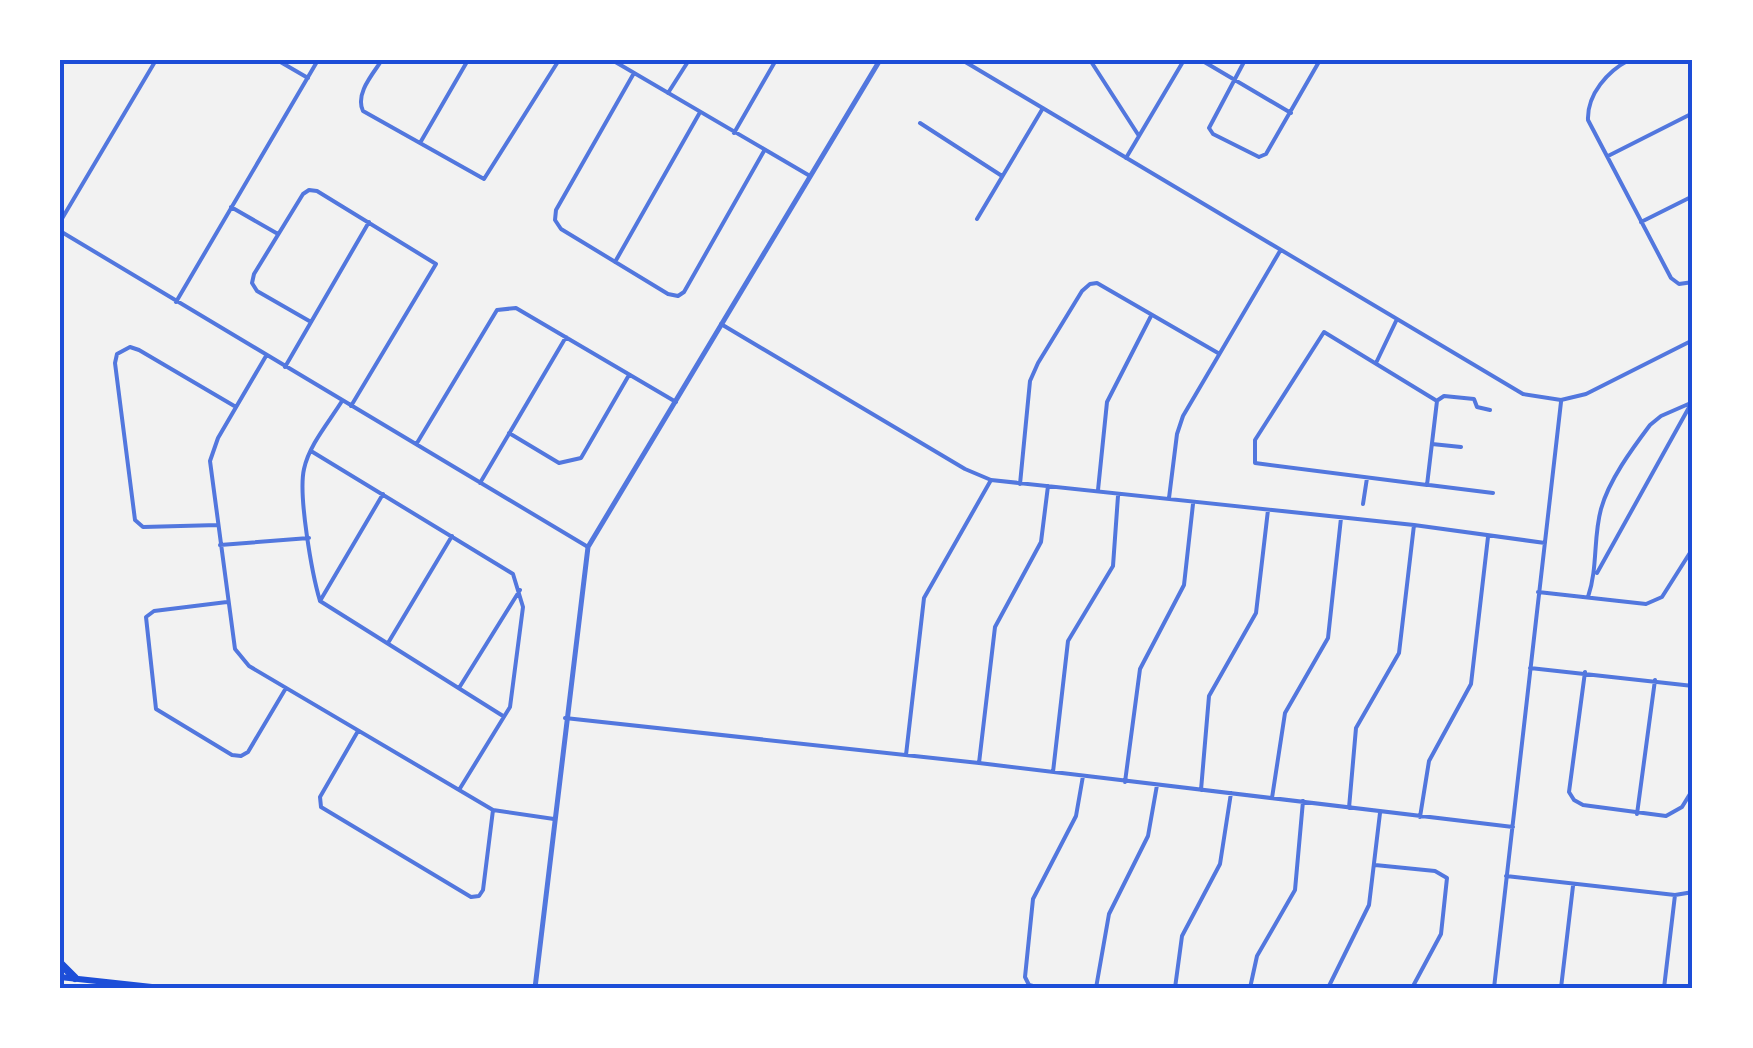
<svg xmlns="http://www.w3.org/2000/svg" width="1753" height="1048" viewBox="0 0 1753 1048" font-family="Jost,sans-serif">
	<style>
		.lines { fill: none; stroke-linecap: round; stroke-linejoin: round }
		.minor { stroke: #5277de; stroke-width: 4 }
		.tertiary { stroke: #5277de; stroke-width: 5 }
		.primary { stroke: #1d4ed8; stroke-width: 6 }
		.trunk { stroke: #1d4ed8; stroke-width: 8 }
		.neatline { fill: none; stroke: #1d4ed8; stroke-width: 4 }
	</style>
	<rect width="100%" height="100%" fill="#f2f2f2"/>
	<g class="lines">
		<path class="minor" d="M277 60 308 78
			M382 60C372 75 355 94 363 111L484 179 559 60
			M612 60 810 176
			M962 60 1523 394 1561 400 1586 394 1693 340
			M1090 60 1139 136
			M1201 60 1291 113
			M1245 60 1209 128 1213 134 1259 157 1266 154 1320 60
			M1629 60C1608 71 1587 94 1588 120L1671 278 1679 284 1693 282
			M634 73 556 210 555 220 561 229 668 294 678 296 684 292 764 151
			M668 93 689 60
			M920 123 1002 176
			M734 133 776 60
			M420 143 468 60
			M1608 156 1693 113
			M1126 158 1184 60
			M231 207 278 234
			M977 219 1043 108
			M60 222 156 60
			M1641 222 1693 196
			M60 231 588 547
			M615 262 699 114
			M176 302 318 60
			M311 322 257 291 252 283 254 274 303 194 309 190 317 191 436 264 351 406
			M721 324 965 469 991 480 1414 525 1545 543
			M1324 332 1437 401 1427 485 1255 463V440Z
			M266 356 218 438 210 461 235 649 249 666 493 810 554 819
			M1376 363 1397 319
			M285 367 369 222
			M1438 400 1444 396 1474 399 1477 407 1490 410
			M342 401C329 422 309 445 304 469 298 495 312 574 320 601L503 716
			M509 433 559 463 581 458 629 375
			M417 443 497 310 516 308 676 402
			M1432 444 1461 447
			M311 451 513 574 523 607 510 707 459 790
			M480 483 566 337
			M1020 484 1030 381 1038 363 1082 291 1090 284 1097 283 1218 353
			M1429 485 1493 493
			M1098 490 1107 402 1151 316
			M1169 498 1177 434 1183 416 1280 251
			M1363 504 1367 478
			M218 525 143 527 135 520 115 363 117 354 130 347 139 350 236 407
			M220 545 309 538
			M1597 573 1692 402
			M1538 592 1646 604 1662 597 1693 548
			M1588 597C1598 568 1593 538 1601 509 1609 480 1632 449 1650 425L1661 416 1693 402
			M320 601 383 494
			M227 602 154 611 146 617 156 709 232 755 241 756 248 752 286 688
			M388 643 452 536
			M1530 668 1693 686
			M1585 672 1569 792 1574 800 1583 805 1666 816 1682 807 1693 789
			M459 688 520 590
			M565 718 979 763 1513 827
			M358 731 320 797 321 807 471 897 479 896 483 890 493 810
			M906 755 924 598 991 480
			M979 763 995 627 1041 542 1048 486
			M1053 772 1068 641 1113 566 1118 496
			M1125 782 1140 669 1184 585 1193 504
			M1201 790 1209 696 1256 613 1268 510
			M1272 798 1285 713 1328 638 1341 518
			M1349 808 1356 728 1399 653 1414 525
			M1637 814 1655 680
			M1420 817 1429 761 1471 684 1488 537
			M1375 865 1435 871 1447 878 1441 934 1412 988
			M1506 876 1675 895 1693 892
			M1041 988 1029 985 1025 977 1033 899 1076 816 1083 776
			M1096 988 1109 914 1148 836 1157 785
			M1175 988 1182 936 1220 864 1231 793
			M1250 988 1257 956 1295 890 1303 801
			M1328 988 1369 905 1380 813
			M1494 988 1561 402
			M1561 988 1573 886
			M1664 988 1675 895"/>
		<path class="tertiary" d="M535 988 588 547 880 60"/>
		<path class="primary" d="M60 977 161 988"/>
		<path class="trunk" d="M60 963 75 978"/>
	</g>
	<rect width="1753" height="1048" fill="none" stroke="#ffffff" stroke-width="125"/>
	<rect x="62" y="62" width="1628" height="924" class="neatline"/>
</svg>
